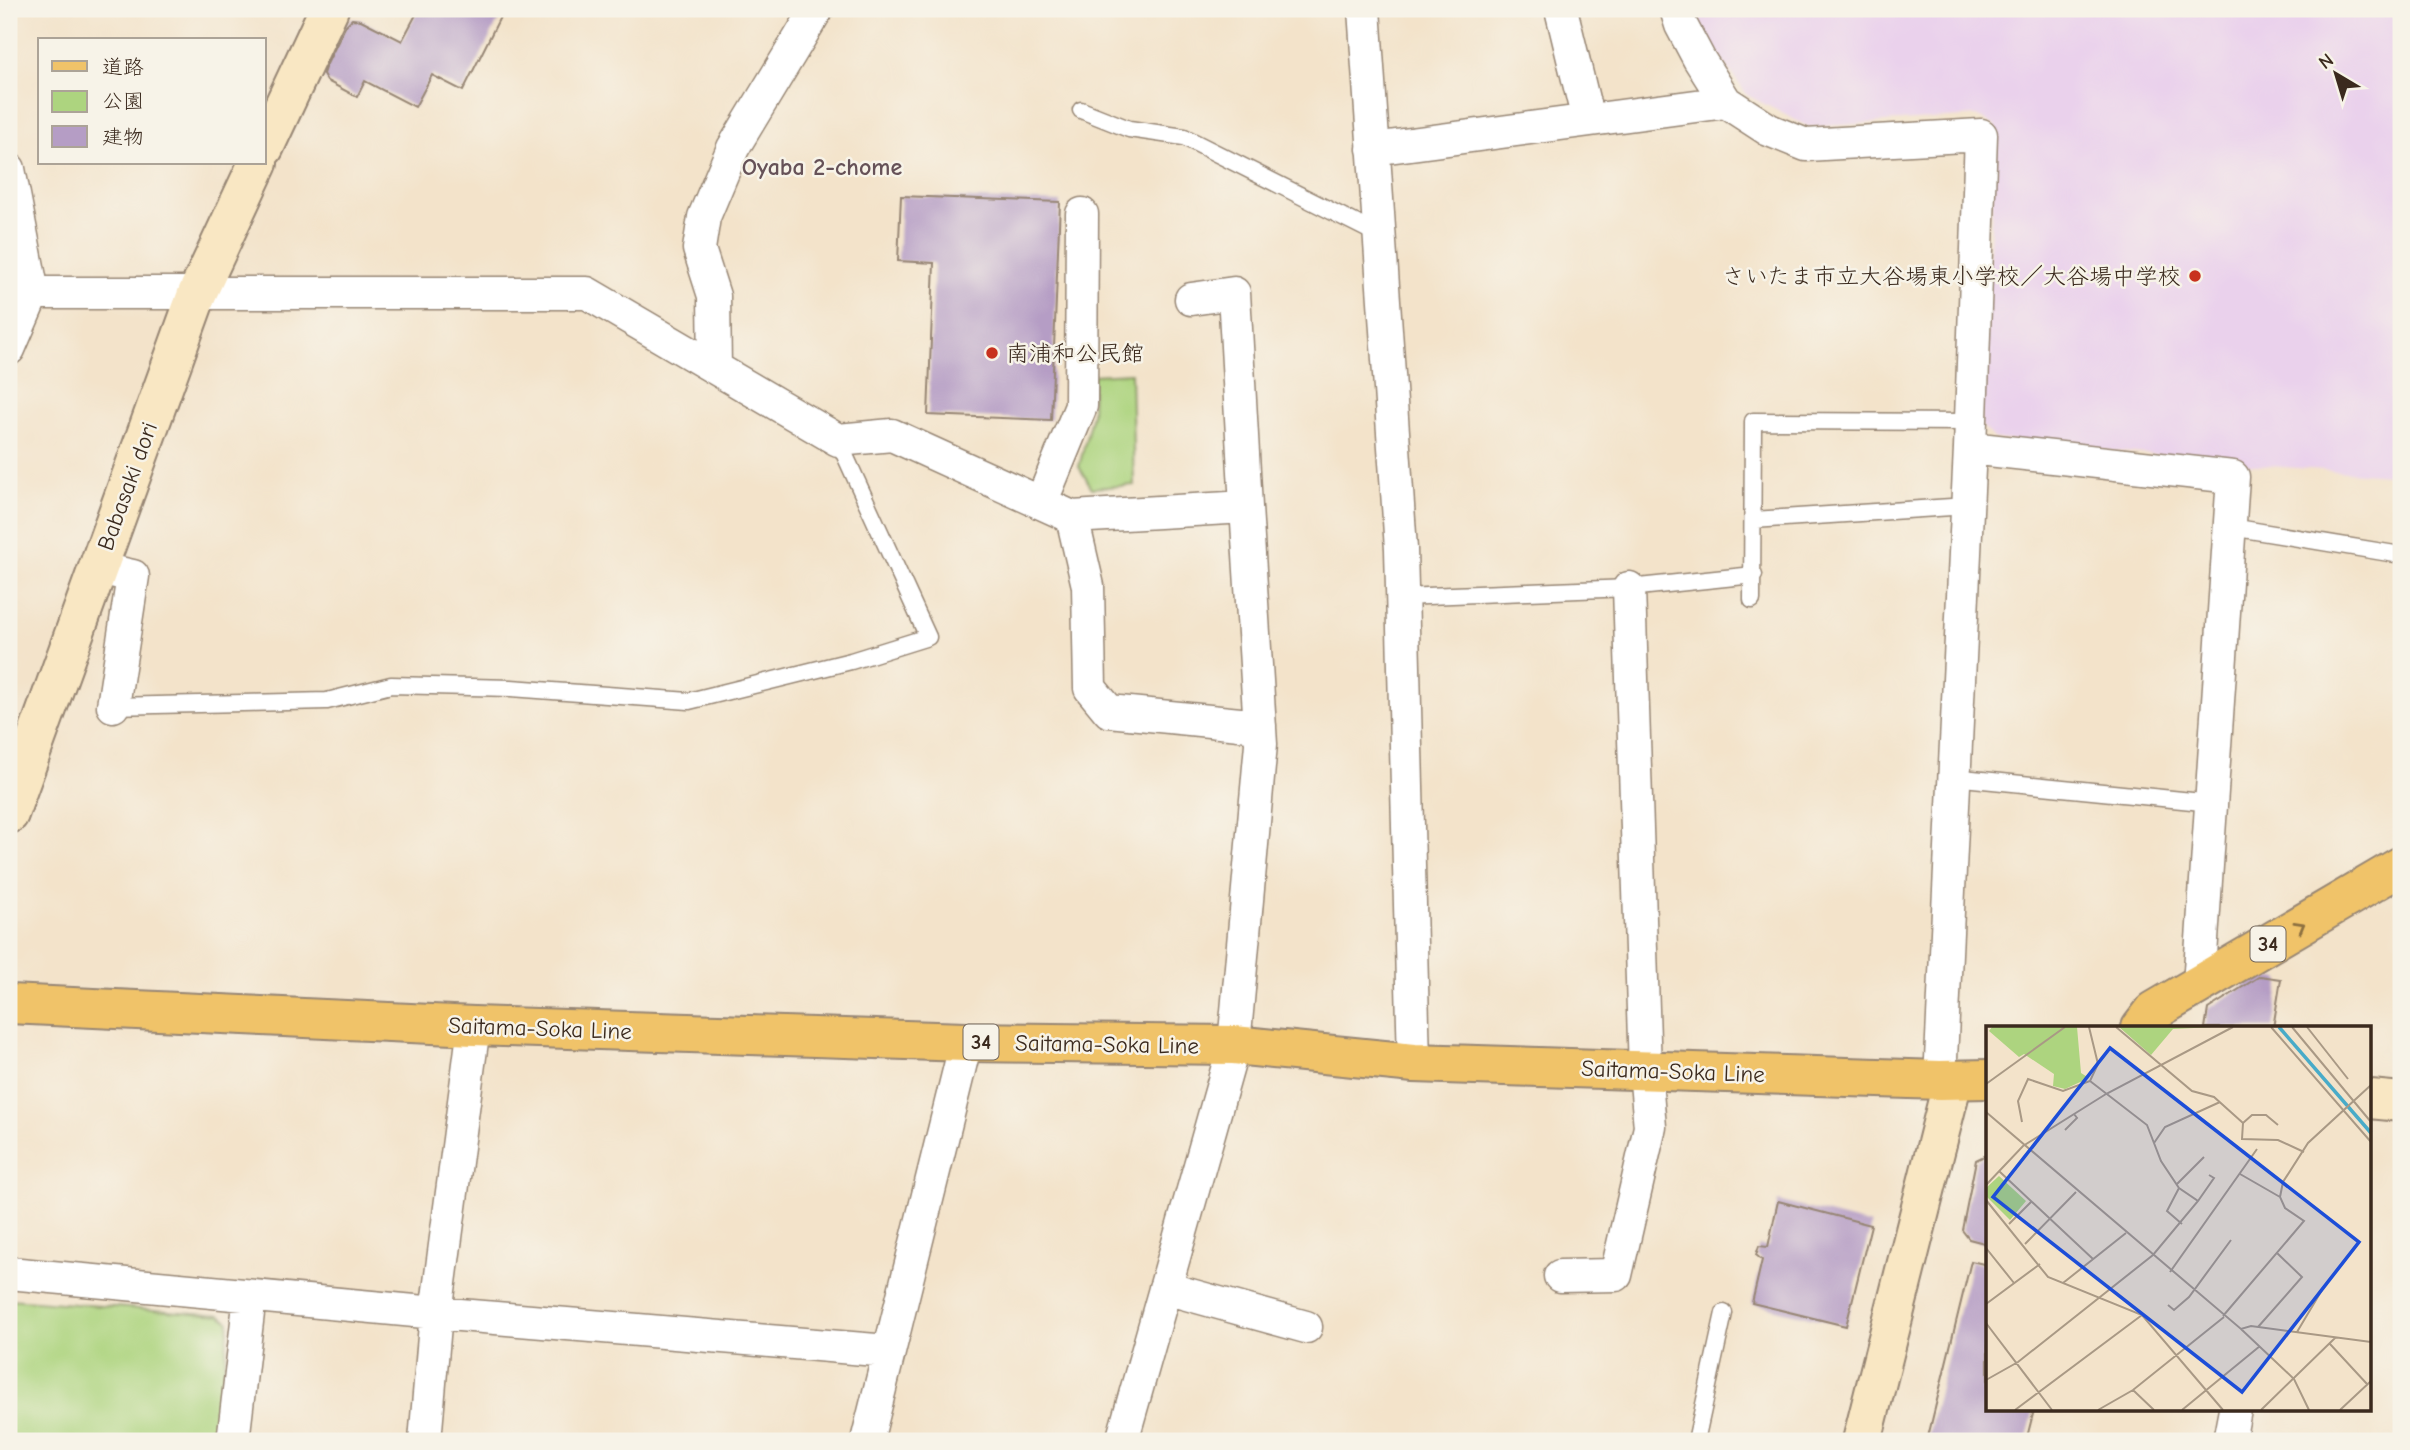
<svg xmlns="http://www.w3.org/2000/svg" width="2410" height="1450" viewBox="0 0 2410 1450" font-family="'Comic Neue','Klee One',sans-serif">
	<style>
		.built { fill: #ead1ec }
		.green { fill: #add47f; stroke: #747f4e; stroke-width: 2 }
		.building { fill: #b59dc5 }
		.lines { fill: none; stroke-linecap: round; stroke-linejoin: round }
		.lane-casing { stroke: #978674; stroke-width: 19 }
		.street-casing { stroke: #978674; stroke-width: 35 }
		.secondary-casing { stroke: #978674; stroke-width: 42 }
		.primary-casing { stroke: #978674; stroke-width: 42 }
		.lane { stroke: #fff; stroke-width: 16 }
		.street { stroke: #fff; stroke-width: 32 }
		.secondary { stroke: #f9e7c3; stroke-width: 38 }
		.primary { stroke: #f0c369; stroke-width: 38 }
		.oneway { stroke: #8c6f40 }
		.poi-dot { fill: #c8321e; stroke: #f7f3e8; stroke-width: 2.5 }
		.labels { text-anchor: middle; stroke-width: 5; stroke-linejoin: round; paint-order: stroke }
		.shield { fill: #f7f3e8; stroke: #73665b; stroke-width: 2 }
		.shield-label { font-size: 21px; font-weight: bold; fill: #3b2a1e }
		.poi-label { font-size: 23px; fill: #3b2a1e; stroke: #f7f3e8; text-anchor: end }
		.street-label { font-size: 23px; fill: #3b2a1e; stroke: #f7f3e8 }
		.neighbourhood-label { font-size: 24px; font-weight: bold; fill: #665258; stroke: #f7f3e8 }
		.inset-river { fill: none; stroke: #48abc8; stroke-width: 3.5 }
		.inset-road { fill: none; stroke: #a99985; stroke-width: 2 }
		.view { fill: #1d4ed8; fill-opacity: 0.15; stroke: #1d4ed8; stroke-width: 3.5 }
		.inset-edge { fill: none; stroke: #3b2a1e; stroke-width: 3.5 }
	</style>
	<rect width="100%" height="100%" fill="#f7f3e8"/>
	<filter id="ink" filterUnits="userSpaceOnUse"><feTurbulence type="fractalNoise" baseFrequency=".0143" numOctaves="2"/><feDisplacementMap in="SourceGraphic" scale="14" xChannelSelector="R" yChannelSelector="G"/><feConvolveMatrix kernelMatrix="1 2 1 2 8 2 1 2 1" color-interpolation-filters="sRGB"/></filter>
	<filter id="wash" filterUnits="userSpaceOnUse"><feTurbulence type="fractalNoise" baseFrequency=".00686" numOctaves="4" result="noise"/><feDisplacementMap in="SourceGraphic" scale="28" xChannelSelector="R" yChannelSelector="G"/><feGaussianBlur stdDeviation="1.57" result="paint"/><feColorMatrix in="noise" values="0 0 0 0 0 0 0 0 0 0 0 0 0 0 0 0 0 1.4 0 .05"/><feComposite in="paint" operator="in"/></filter>
	<g filter="url(#wash)">
		<rect width="100%" height="100%" fill="#f3e3ca"/>
		<path class="built" d="M1693 9H2401V476L2243 464 1995 439 1981 425 1996 126 1976 116 1809 127 1747 95 1696 23Z"/>
		<path class="green" d="M1131 373 1134 485 1092 488 1079 467 1092 414 1093 375Z
			M9 1299 220 1315 229 1322 216 1441H9Z"/>
		<g id="blocks">
			<path class="building" d="M419 9H504L463 91 432 75 415 107 365 81 357 97 327 81 323 74 325 68 346 25 352 19 361 20 402 41Z
				M901 196 1060 202 1051 420 928 415 934 263 898 261Z
				M2260 976 2281 979 2273 1028H2205L2208 1009Z
				M1988 1154V1244L1969 1239 1962 1230 1976 1160Z
				M1778 1201 1871 1225 1846 1326 1752 1303 1762 1260 1756 1255 1759 1246 1768 1247Z
				M1971 1261 1988 1265V1410H2034L2026 1441H1927Z"/>
		</g>
	</g>
	<g filter="url(#ink)">
		<use href="#blocks" fill-opacity="0" stroke="#978674" stroke-width="2"/>
		<g class="lines">
			<defs>
				<path id="lane" d="M1081 110 1129 129 1184 137 1379 235
					M1753 520 1967 506
					M2231 527 2401 555
					M1402 597 1629 588 1754 575
					M1752 600 1753 421 1971 422
					M113 706 327 701 391 685 511 688 689 701 851 661 928 637 838 440
					M1953 777 2212 803
					M1696 1441 1724 1313"/>
				<path id="street" d="M1364 9 1401 549 1414 1063
					M1561 9 1588 120
					M1676 9 1681 25 1699 59 1726 102 1769 130 1806 145 1981 135 1970 448 1940 1080
					M1373 149 1726 102
					M9 169 33 293 9 349
					M33 293H587L838 440 892 435 1072 517 1246 507 1261 744 1234 1045 1122 1441
					M1191 299 1234 293 1246 507
					M715 368 714 296 699 249 704 217 733 148 817 9
					M1970 448 2233 477 2199 985
					M1041 503 1081 406 1082 214
					M1072 517 1088 586 1090 688 1109 711 1260 726
					M98 568 133 576 113 706
					M9 1273 436 1313 888 1351
					M1560 1276 1616 1275 1650 1127 1645 1070 1629 588
					M1165 1288 1306 1327
					M233 1441 250 1296
					M425 1441 436 1313 474 1026
					M867 1441 966 1042
					M2229 1441 2235 1410"/>
				<path id="secondary" d="M264 148 329 9
					M9 814 197 294 258 163
					M2370 1099 2401 1102
					M1862 1441 1953 1080"/>
				<path id="primary" d="M9 1004 474 1026 966 1042 1234 1045 1414 1063 1940 1080 1988 1079
					M2141 1028 2154 1011 2401 866"/>
			</defs>
			<use href="#lane" class="lane-casing"/>
			<use href="#street" class="street-casing"/>
			<use href="#secondary" class="secondary-casing"/>
			<use href="#primary" class="primary-casing"/>
			<use href="#lane" class="lane"/>
			<use href="#street" class="street"/>
			<use href="#secondary" class="secondary"/>
			<use href="#primary" class="primary"/>
		</g>
		<defs><path id="oneway-chevron" d="M-2-3.5L2.5 0L-2 3.5" fill="none" stroke-width="1.6" stroke-linecap="round" stroke-linejoin="round" transform="scale(1.75)"/></defs>
		<use class="oneway" href="#oneway-chevron" transform="translate(2300 926) rotate(-30)"/>
	</g>
	<g class="poi-dot">
		<circle cx="2195" cy="276" r="7"/>
		<circle cx="992" cy="353" r="7"/>
	</g>
	<g class="labels">
		<g class="shield">
			<rect x="2250.5" y="926.5" width="35" height="35" rx="5"/>
			<rect x="963.5" y="1024.5" width="35" height="35" rx="5"/>
		</g>
		<g class="shield-label">
			<text x="2268" y="951">34</text>
			<text x="981" y="1049">34</text>
		</g>
		<g class="poi-label">
			<text x="2181" y="284">さいたま市立大谷場東小学校／大谷場中学校</text>
			<text x="1006" y="361" text-anchor="start">南浦和公民館</text>
		</g>
		<g class="street-label">
			<text transform="translate(127 486) rotate(-70)" y="8">Babasaki dori</text>
			<text transform="translate(540 1028) rotate(2)" y="8">Saitama-Soka Line</text>
			<text transform="translate(1107 1044) rotate(1)" y="8">Saitama-Soka Line</text>
			<text transform="translate(1673 1071) rotate(2)" y="8">Saitama-Soka Line</text>
		</g>
		<g class="neighbourhood-label">
			<text x="822" y="175">Oyaba 2-chome</text>
		</g>
	</g>
	<g transform="translate(1986 1026)">
		<rect width="385" height="385" fill="#f3e3ca"/>
		<path d="M6 1H91L95 47 103 52 79 63 67 60 68 48 38 28 33 31 3 5ZM133 1H229L187 3 165 29ZM13 150 40 175 24 194 0 170V162Z" fill="#add47f"/>
		<path class="inset-river" d="M293 1 385 107"/>
		<path class="inset-road" d="M130 1 206 65 228 71 257 97M285 1 385 116M306 1 385 96M321 1 362 53M0 58 79 1M0 86 255 303 265 300 385 316M36 96 32 75 42 53 77 65 104 55 112 38 103 1M292 99 280 89H266L257 97 256 113 292 114 318 126M79 104 91 92 88 88M168 117 179 101 234 76M13 145 107 233M254 148 294 171M191 158 218 131M0 159 37 120 120 68 247 1M193 162 181 185 196 198M0 174 62 251 156 289 237 384M212 175 228 152 223 149M23 198 45 176M39 218 90 166M0 222 28 257M184 246 271 123M77 257 140 207M0 278 54 238M182 279 188 284 203 271 245 214M237 290 318 195 299 182 294 171 297 156 322 117 385 59M0 297 66 384M272 301 316 251 291 227M255 303 308 353 323 384M311 306 336 264M344 318 381 358M0 354 32 336 167 229 212 175 193 162 175 135 161 99 104 55M147 364 168 384M29 384 156 289M112 384 147 364 238 291M196 384 274 320M275 384 349 312M354 384 385 355"/>
		<path class="view" d="M124 22 373 216 256 366 7 171Z"/>
		<rect width="385" height="385" class="inset-edge"/>
	</g>
	<rect width="2410" height="1450" fill="none" stroke="#f7f3e8" stroke-width="35"/>
	<rect x="38" y="38" width="228" height="126" fill="#f7f3e8" stroke="#aca397" stroke-width="2"/>
	<rect x="52" y="61" width="35" height="10" fill="#f0c369" stroke="#aca397" stroke-width="2"/>
	<text x="102" y="74" font-size="21" fill="#3b2a1e">道路</text>
	<rect x="52" y="91" width="35" height="21" fill="#add47f" stroke="#aca397" stroke-width="2"/>
	<text x="102" y="108" font-size="21" fill="#3b2a1e">公園</text>
	<rect x="52" y="126" width="35" height="21" fill="#b59dc5" stroke="#aca397" stroke-width="2"/>
	<text x="102" y="144" font-size="21" fill="#3b2a1e">建物</text>
	<g transform="translate(2336 74) rotate(322)" stroke="#f7f3e8" stroke-width="5" paint-order="stroke">
	<path d="M0-5L12 26L0 18L-12 26Z" fill="#3b2a1e"/>
	<text y="-10" font-size="19" font-weight="bold" text-anchor="middle" fill="#3b2a1e">N</text>
	</g>
</svg>
